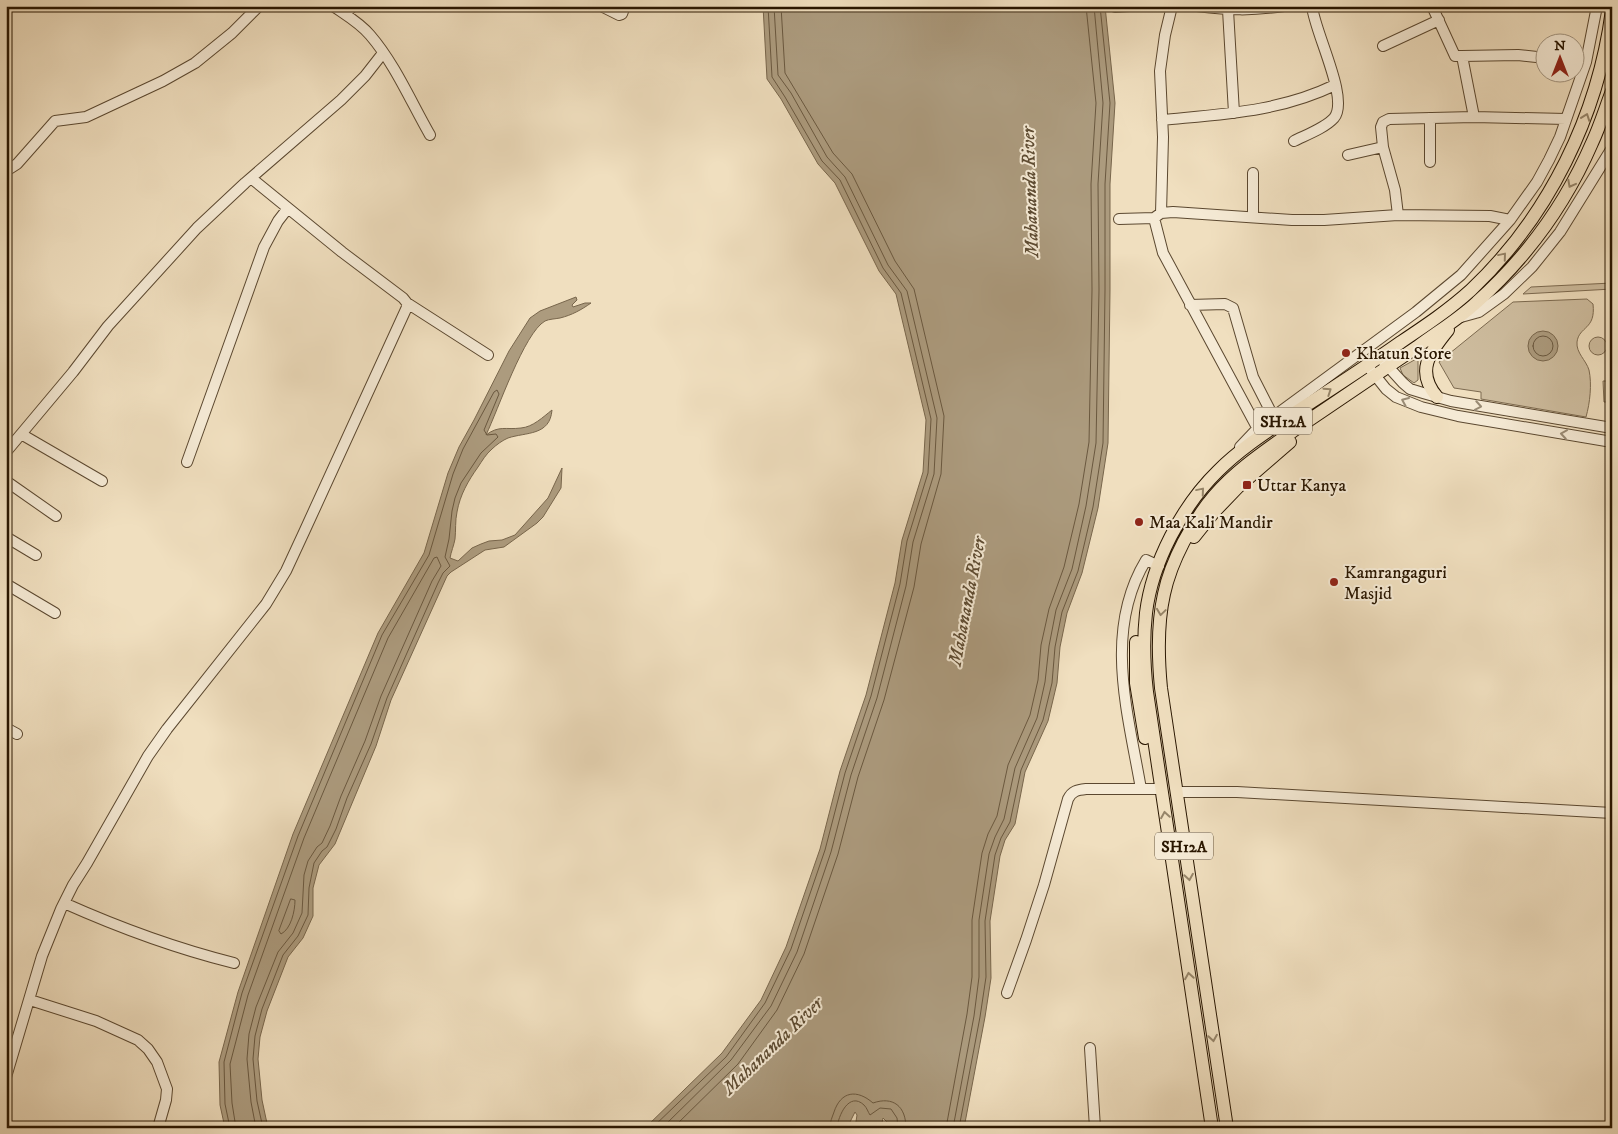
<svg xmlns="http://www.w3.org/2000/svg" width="1618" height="1134" viewBox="0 0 1618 1134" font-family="'IM FELL DW Pica',serif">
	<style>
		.green { fill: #cebd9f; stroke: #7c6a50 }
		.water { fill: #ac9b7e; stroke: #78664c }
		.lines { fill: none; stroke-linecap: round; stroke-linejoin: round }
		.shore { stroke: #6a583f; stroke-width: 1 }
		.minor-casing { stroke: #5b4830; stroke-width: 12 }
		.major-casing { stroke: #291600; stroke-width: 14 }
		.minor { stroke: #f5ead5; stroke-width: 10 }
		.major { stroke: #f0dfbf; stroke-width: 12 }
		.oneway { stroke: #968569 }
		.oneway2 { stroke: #998b75 }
		.poi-dot { fill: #8f2418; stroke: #f5ead5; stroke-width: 2 }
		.labels { text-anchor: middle; stroke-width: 4; stroke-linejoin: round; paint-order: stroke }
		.shield { fill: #f5ead5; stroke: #665640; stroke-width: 1 }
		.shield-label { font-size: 16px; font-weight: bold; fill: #291600 }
		.poi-label { font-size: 18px; fill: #291600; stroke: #f5ead5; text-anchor: start }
		.water-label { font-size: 19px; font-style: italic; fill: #5d4b32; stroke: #f5ead5 }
	</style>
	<rect width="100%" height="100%" fill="#f0dfbf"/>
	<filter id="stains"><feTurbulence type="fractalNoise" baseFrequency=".004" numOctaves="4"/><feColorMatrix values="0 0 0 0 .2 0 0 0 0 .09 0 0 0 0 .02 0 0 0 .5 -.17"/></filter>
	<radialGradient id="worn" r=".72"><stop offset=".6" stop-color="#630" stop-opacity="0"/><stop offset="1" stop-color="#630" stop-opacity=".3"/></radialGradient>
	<path class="green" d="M1612 283V289L1523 294 1531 287Z
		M1587 299 1593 304C1596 330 1579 326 1577 342 1576 353 1586 360 1589 370 1592 384 1590 403 1586 417L1481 399V392L1454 388 1439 362 1513 302Z
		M1589 346a9 9 0 1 1 18 0a9 9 0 1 1-18 0Z
		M1418 358V380L1414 383 1403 375 1400 368Z
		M1603 381H1612V402H1604Z"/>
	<path class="water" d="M763 6H1105L1115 103 1110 184V290L1108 443 1098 508 1082 573 1067 613 1060 647 1057 683 1048 721 1025 772 1015 824 1005 840 1000 856 990 921 991 978 985 1017 964 1128H887V1122L883 1118 881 1128H866L864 1125 862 1128H855L857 1115 855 1112 847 1128H645L722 1053 761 1000 786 947 820 849 840 771 866 695 895 583 902 540 923 472 926 420 896 294 879 271 835 183 818 164 781 99 767 79Z
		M576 297 577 300 572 305 573 307 585 303H591C581 310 572 315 560 318 555 319 549 319 545 321 524 333 498 410 486 435 499 425 506 430 521 428 533 427 543 417 552 410 550 436 526 432 508 438 503 440 496 445 492 449 486 454 482 461 478 467 468 481 460 495 457 512 455 521 456 530 455 539 454 545 451 552 450 558L458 561 472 548 481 544 489 541 502 540 515 535 548 498 562 468 561 488 543 517 537 523 504 547 485 550 451 572 447 576 391 700 376 746 335 844 319 865 313 888V916L303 938 288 957 267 1011 260 1037 258 1059 262 1100 268 1128H225L220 1105 219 1062 238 992 293 834 378 633 424 553 448 473 459 447 474 420 509 351 530 318 540 311Z
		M1528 346a15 15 0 1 1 30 0a15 15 0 1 1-30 0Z"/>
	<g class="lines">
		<path class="shore" d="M1533 346a10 10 0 1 1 20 0a10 10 0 1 1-20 0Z
			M291 899 295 900C295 911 291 929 281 934L279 931Z
			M230 1128 225 1104 224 1062 242 993 298 836 382 635 429 555 453 474 463 449 494 392 497 390 499 394 484 430 487 435 496 434 498 437 481 453 461 483 455 498 452 511 449 539 445 557 450 566 443 573 438 583 387 698 371 744 347 798 336 829 327 847 322 851 314 863 309 888 308 915 298 936 283 955 262 1009 255 1036 253 1059 257 1101 263 1128
			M236 1128 232 1103 230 1064 248 995 304 838 388 638 434 558 437 557 441 566 432 581 381 696 365 741 341 796 330 826 322 843 317 847 308 861 304 875 302 913 293 933 278 952 256 1007 249 1034 247 1059 251 1102 256 1128
			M652 1128 726 1057 765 1003 791 949 825 850 845 773 871 696 900 584 907 541 928 473 931 419 901 293 883 268 840 180 822 161 785 97 772 77 768 6
			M662 1128 731 1060 771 1006 797 952 831 852 851 775 877 698 906 586 913 542 934 474 937 418 907 291 888 265 845 177 827 157 791 93 778 75 774 6
			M673 1128 738 1064 777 1010 804 954 838 854 858 777 884 700 914 587 921 544 941 474 944 416 914 289 895 261 852 174 833 153 785 73 781 6
			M830 1128C830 1121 832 1118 834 1112 841 1091 857 1089 873 1103 893 1096 906 1106 906 1128
			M837 1128C838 1116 849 1091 864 1105 867 1108 868 1112 870 1115L880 1108 891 1109 897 1118 898 1128
			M946 1128 967 1014 972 977V920L982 853 988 834 997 816 1008 765 1030 715 1038 680 1041 645 1049 609 1064 567 1079 504 1089 442 1092 290 1091 184 1096 103 1086 6
			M953 1128 974 1016 979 977V920L989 854 995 837 1004 819 1015 768 1037 718 1045 682 1049 646 1056 610 1072 569 1086 506 1096 443 1099 290 1098 184 1103 103 1094 6
			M959 1128 980 1017 986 977 985 921 995 855 1001 838 1010 822 1021 770 1043 720 1052 683 1055 647 1062 612 1078 571 1093 507 1103 443 1105 290V184L1110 103 1100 6"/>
		<defs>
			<path id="minor" d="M333 6C346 15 360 23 370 35 395 64 411 102 430 135
				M601 6 619 15 622 14 625 6
				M1197 6C1230 10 1250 11 1284 6
				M1432 6 1455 56H1462L1474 117
				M1115 7 1129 6
				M1228 10 1234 113
				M345 14 353 6
				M1383 46 1439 20
				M1462 56 1518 55 1546 58
				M1430 118V162
				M1162 120C1223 114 1279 112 1335 85
				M1294 141C1306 135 1325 128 1334 118 1350 99 1314 31 1312 6
				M1348 155 1383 147
				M6 171 17 164 55 121 86 117 163 81 195 63 232 33 259 6
				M1253 173V216
				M1161 213 1163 137 1160 71 1165 35 1172 6
				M1398 215 1395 190 1383 147 1381 127 1383 122 1389 119 1474 117 1566 119
				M1154 218 1163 253 1260 433
				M1119 219 1154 218 1161 213 1173 212 1292 220H1324L1398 215 1490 216 1510 220
				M407 303 488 355
				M1190 305 1225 304 1233 308 1253 377 1276 422
				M1461 317 1479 312 1504 294 1532 267 1560 232 1612 148
				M1383 361 1403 383 1410 389 1423 393 1451 401 1612 428
				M1370 369 1386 389 1396 397 1421 407 1458 416 1612 442
				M21 434 102 481
				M1240 447 1258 428 1416 312 1461 275 1510 220 1537 182 1549 160 1560 137 1586 62 1597 6
				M6 452 73 372 108 326 197 228 245 183 341 100 365 76 383 53
				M187 462 264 247 278 221 288 208
				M6 481 56 516
				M6 537 36 555
				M6 584 55 613
				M6 728 17 734
				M1141 789C1128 713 1103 631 1146 560L1159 566
				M1176 792H1237L1612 813
				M64 903C120 928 174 948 234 963
				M1007 993 1026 940 1044 885 1068 799C1072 791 1077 790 1086 789H1161
				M30 1000 96 1021 138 1040 148 1049 157 1062 167 1089 166 1100 158 1128
				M1090 1048 1095 1128
				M6 1077 42 956 61 909 73 885 87 863 148 756 167 729 266 604 286 571 305 530 407 307V303L403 298 342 252 251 178"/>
			<path id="major" d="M1437 397C1415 371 1430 352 1448 330
				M1194 537 1214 512 1238 487 1290 442
				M1136 642V683L1145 738
				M1212 1128 1147 692C1144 666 1143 640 1146 613 1152 563 1182 506 1218 471 1242 447 1271 429 1299 410 1333 388 1367 366 1401 342 1425 326 1449 310 1471 290 1549 216 1598 116 1612 10
				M1227 1128 1161 688C1158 657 1157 625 1164 594 1171 561 1192 522 1214 496 1236 470 1265 451 1293 431 1334 403 1376 375 1417 347 1437 332 1459 319 1477 302 1526 258 1566 203 1592 143 1600 126 1605 109 1612 91"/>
		</defs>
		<use href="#minor" class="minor-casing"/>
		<use href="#major" class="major-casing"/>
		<use href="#minor" class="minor"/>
		<use href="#major" class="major"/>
	</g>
	<defs><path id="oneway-chevron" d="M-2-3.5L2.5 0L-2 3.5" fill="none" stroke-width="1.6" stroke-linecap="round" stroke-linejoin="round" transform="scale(1.25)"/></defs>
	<g class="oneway">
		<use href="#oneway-chevron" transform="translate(1586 117) rotate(-70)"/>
		<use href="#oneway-chevron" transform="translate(1571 184) rotate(118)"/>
		<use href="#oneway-chevron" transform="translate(1503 256) rotate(-50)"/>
		<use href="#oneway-chevron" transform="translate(1328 391) rotate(-34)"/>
		<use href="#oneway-chevron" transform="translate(1201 491) rotate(-50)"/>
		<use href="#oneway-chevron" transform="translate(1161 612) rotate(98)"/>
		<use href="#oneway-chevron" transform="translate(1165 815) rotate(-99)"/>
		<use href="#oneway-chevron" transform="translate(1189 877) rotate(81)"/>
		<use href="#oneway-chevron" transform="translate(1189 976) rotate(-99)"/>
		<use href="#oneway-chevron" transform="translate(1213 1038) rotate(81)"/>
	</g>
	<g class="oneway2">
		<use href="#oneway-chevron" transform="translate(1405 401) rotate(-157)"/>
		<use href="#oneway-chevron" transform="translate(1478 406) rotate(10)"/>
		<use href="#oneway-chevron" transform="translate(1564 434) rotate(-171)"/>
	</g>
	<g class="poi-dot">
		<circle cx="1346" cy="353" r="5"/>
		<rect x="1242" y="480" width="10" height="10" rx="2.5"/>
		<circle cx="1139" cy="522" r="5"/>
		<circle cx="1334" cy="582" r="5"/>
	</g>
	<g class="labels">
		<g class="shield">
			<rect x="1254" y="407.5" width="58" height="27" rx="4"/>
			<rect x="1155" y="832.5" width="58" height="27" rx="4"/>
		</g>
		<g class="shield-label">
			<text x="1283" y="427">SH12A</text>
			<text x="1184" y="852">SH12A</text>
		</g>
		<g class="poi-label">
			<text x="1356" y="359">Khatun Store</text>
			<text x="1257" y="491">Uttar Kanya</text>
			<text x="1149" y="528">Maa Kali Mandir</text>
			<text x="1344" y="578">Kamrangaguri<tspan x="1344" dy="21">Masjid</tspan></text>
		</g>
		<g class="water-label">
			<text transform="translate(1029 192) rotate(-92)" y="7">Mahananda River</text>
			<text transform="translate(966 601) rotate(-79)" y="7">Mahananda River</text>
			<text transform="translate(772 1045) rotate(-44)" y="7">Mahananda River</text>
		</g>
	</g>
	<rect width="1618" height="1134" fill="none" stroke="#f0dfbf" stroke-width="25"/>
	<rect x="8" y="8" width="1603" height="1119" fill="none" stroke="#291600" stroke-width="2.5"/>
	<rect x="12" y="12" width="1593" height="1109" fill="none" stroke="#291600"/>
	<g transform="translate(1560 58)"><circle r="24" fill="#f5ead5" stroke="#a39580"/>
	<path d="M0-4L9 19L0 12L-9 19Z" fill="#8f2418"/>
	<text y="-8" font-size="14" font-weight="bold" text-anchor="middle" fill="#291600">N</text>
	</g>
	<rect width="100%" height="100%" filter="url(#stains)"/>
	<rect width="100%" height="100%" fill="url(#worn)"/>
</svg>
